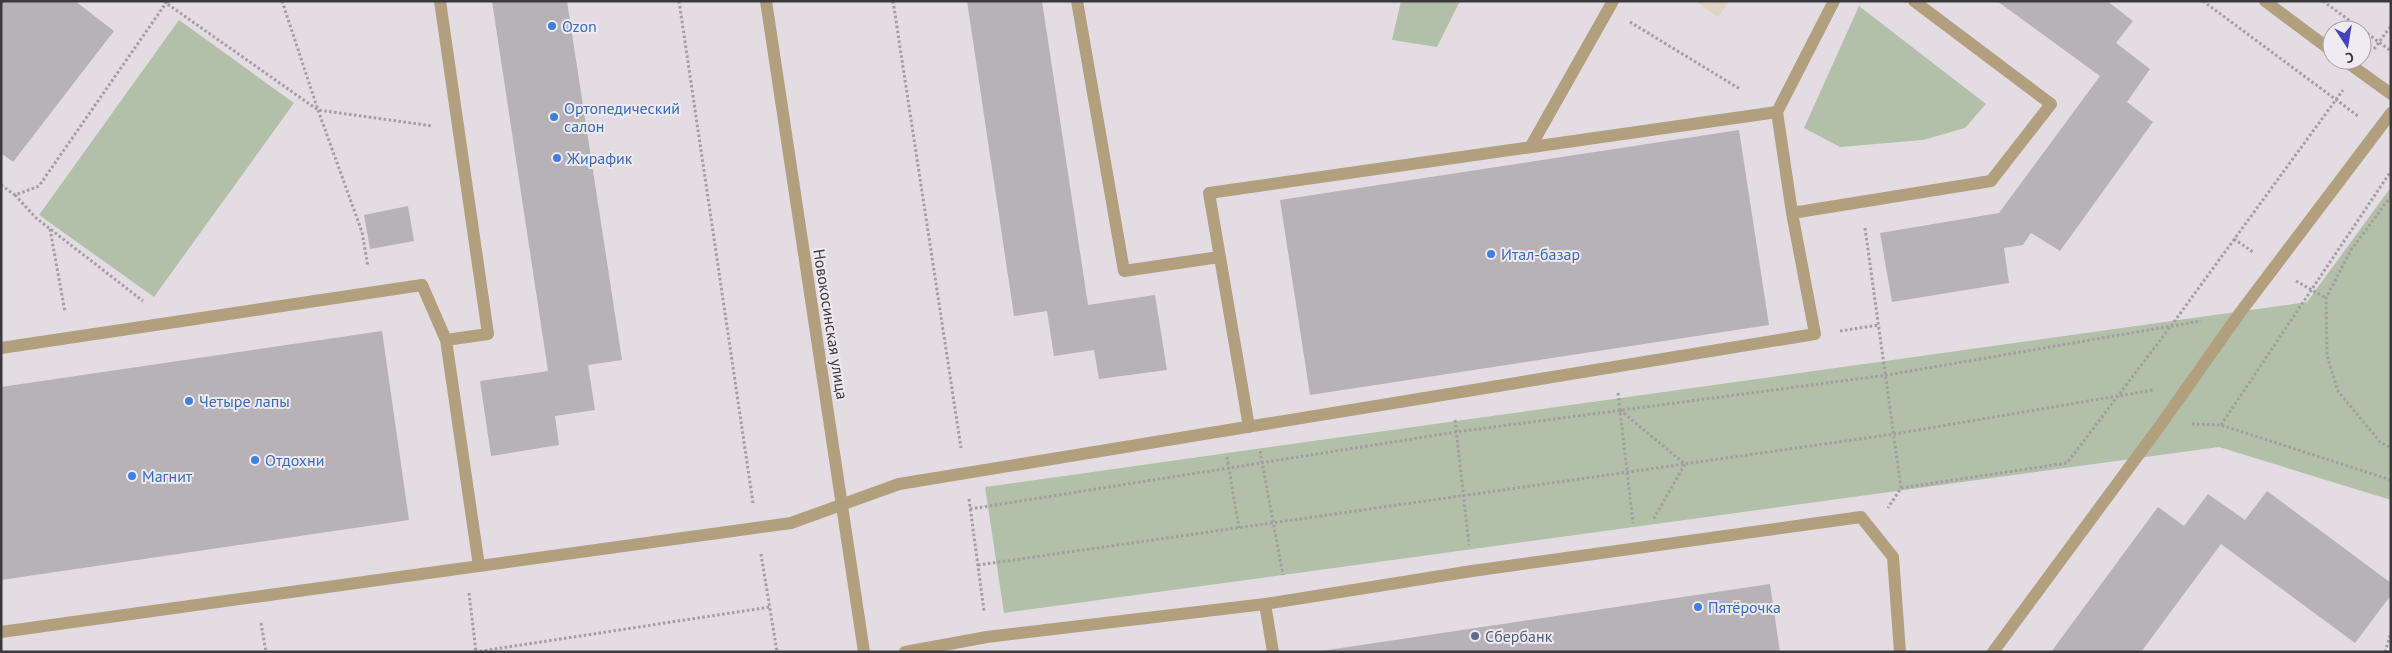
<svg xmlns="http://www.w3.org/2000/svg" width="2392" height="653" viewBox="0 0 2392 653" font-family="'PT Sans',sans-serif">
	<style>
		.education { fill: #dfd4c0 }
		.green { fill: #b2c0a9 }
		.building { fill: #b7b1b8 }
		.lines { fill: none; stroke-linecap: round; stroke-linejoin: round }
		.path { stroke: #a29da2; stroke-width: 3; stroke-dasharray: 2.5 2.5; stroke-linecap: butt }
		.minor { stroke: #b19f7d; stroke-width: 12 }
		.shop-dot { fill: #3f7fe0; stroke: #f0eaf1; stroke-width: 2 }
		.service-dot { fill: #5c6f8a; stroke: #f0eaf1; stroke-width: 2 }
		.labels { text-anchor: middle; stroke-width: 4; stroke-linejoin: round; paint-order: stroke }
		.shop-label { font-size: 16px; fill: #366cbe; stroke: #f0eaf1; text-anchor: start }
		.street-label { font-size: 16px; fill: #3c393c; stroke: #f0eaf1 }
		.service-label { font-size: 16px; fill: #4e5e75; stroke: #f0eaf1; text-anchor: start }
	</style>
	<rect width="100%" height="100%" fill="#e3dde3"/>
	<path class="education" d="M1696 1H1729L1718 17Z"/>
	<path class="green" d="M1401 1H1460L1437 47 1392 40Z
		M1859 6 1986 104 1965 128 1923 140 1840 147 1804 128Z
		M179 20 294 103 154 297 39 215Z
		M2391 187V500L2219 447 1004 613 985 487 2307 302Z"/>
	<path class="building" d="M1 1H75L114 31 13 162 1 153Z
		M492 1H567L622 360 588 365 595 410 555 416 559 445 491 456 480 381 548 371Z
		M967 1H1042L1088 305 1155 295 1167 370 1099 379 1094 350 1054 356 1047 311 1014 316Z
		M1997 1H2107L2133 21 2116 43 2150 69 2127 102 2153 122 2060 251 2031 233 2023 245 2004 248 2009 283 1892 302 1880 233 1999 213 2100 76Z
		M1739 130 1769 325 1310 395 1280 200Z
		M408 206 414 241 370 249 364 215Z
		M382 331 409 520 1 580V387Z
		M2267 491 2391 583V595L2355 643 2221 544 2141 652H2051L2158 507 2184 526 2208 494 2245 520Z
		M1770 584 1780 652H1321V651Z"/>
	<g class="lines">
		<path class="path" d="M168 1 166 3 318 110 433 126
			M282 1 318 110 362 232 368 267
			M679 1 753 503
			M893 1 961 448
			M2203 1 2358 116
			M2323 1 2391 51
			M1630 22 1740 89
			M2374 49 2391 26
			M1 185 15 195 39 186 166 3 163 1
			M15 195 36 218 143 301
			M2391 196 2351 250 2326 298 2327 356 2338 391 2380 442 2391 448
			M1865 228 1901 488 1888 508
			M50 229 65 312
			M2234 239 2253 252
			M2296 281 2326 298
			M1840 331 1879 325
			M1618 393 1633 523
			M1620 410 1685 464 1653 520
			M1455 420 1469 545
			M2192 424 2221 425 2391 480
			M2221 425 2391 171
			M1260 451 1283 575
			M1227 457 1239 528
			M1901 488 2067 463 2171 326 2343 90
			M969 499 984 611
			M970 509 1456 432 1887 375 2201 321
			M761 554 777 652
			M978 565 1894 434 2153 390
			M469 593 476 652
			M261 623 266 652
			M475 652 770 607
			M2385 652 2391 633"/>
		<path class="minor" d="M440 1 488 334 446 340 479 566
			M766 1 864 652
			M1077 1 1124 271 1219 257
			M2265 1 2332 51
			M2344 60 2391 94
			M1531 146 1613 1
			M1792 213 1991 181 2051 104 1914 1
			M1 348 422 285 446 340
			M1249 427 1209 193 1777 112
			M1265 604 1273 652
			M1 632 791 523 899 484 1815 334 1792 213 1777 112 1834 1
			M905 652 987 637 1265 604 1472 571 1861 517 1893 557 1900 652
			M1993 652 2162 423 2239 314 2391 113"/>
	</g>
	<g class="shop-dot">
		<circle cx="552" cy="26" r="5"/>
		<circle cx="554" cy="117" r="5"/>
		<circle cx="557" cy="158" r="5"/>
		<circle cx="1491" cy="254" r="5"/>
		<circle cx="189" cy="401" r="5"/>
		<circle cx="255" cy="460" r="5"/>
		<circle cx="132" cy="476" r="5"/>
		<circle cx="1698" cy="607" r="5"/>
	</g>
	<circle class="service-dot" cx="1475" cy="636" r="5"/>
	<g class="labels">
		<g class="shop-label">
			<text x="562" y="32">Ozon</text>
			<text x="564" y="114">Ортопедический<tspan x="564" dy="18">салон</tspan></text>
			<text x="567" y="164">Жирафик</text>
			<text x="1501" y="260">Итал-базар</text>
			<text x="199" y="407">Четыре лапы</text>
			<text x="265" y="466">Отдохни</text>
			<text x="142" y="482">Магнит</text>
			<text x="1708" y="613">Пятёрочка</text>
		</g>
		<g class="street-label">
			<text transform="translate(831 324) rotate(81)" y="6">Новокосинская улица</text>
		</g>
		<g class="service-label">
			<text x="1485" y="642">Сбербанк</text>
		</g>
	</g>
	<rect width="2392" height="653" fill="none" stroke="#3c393c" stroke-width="5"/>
	<g transform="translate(2347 45) rotate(168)"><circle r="24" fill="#f0eaf1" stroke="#a8a3a9"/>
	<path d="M0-4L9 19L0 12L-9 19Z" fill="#4245ba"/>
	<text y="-8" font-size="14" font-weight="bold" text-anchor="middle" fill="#3c393c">С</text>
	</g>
</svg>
